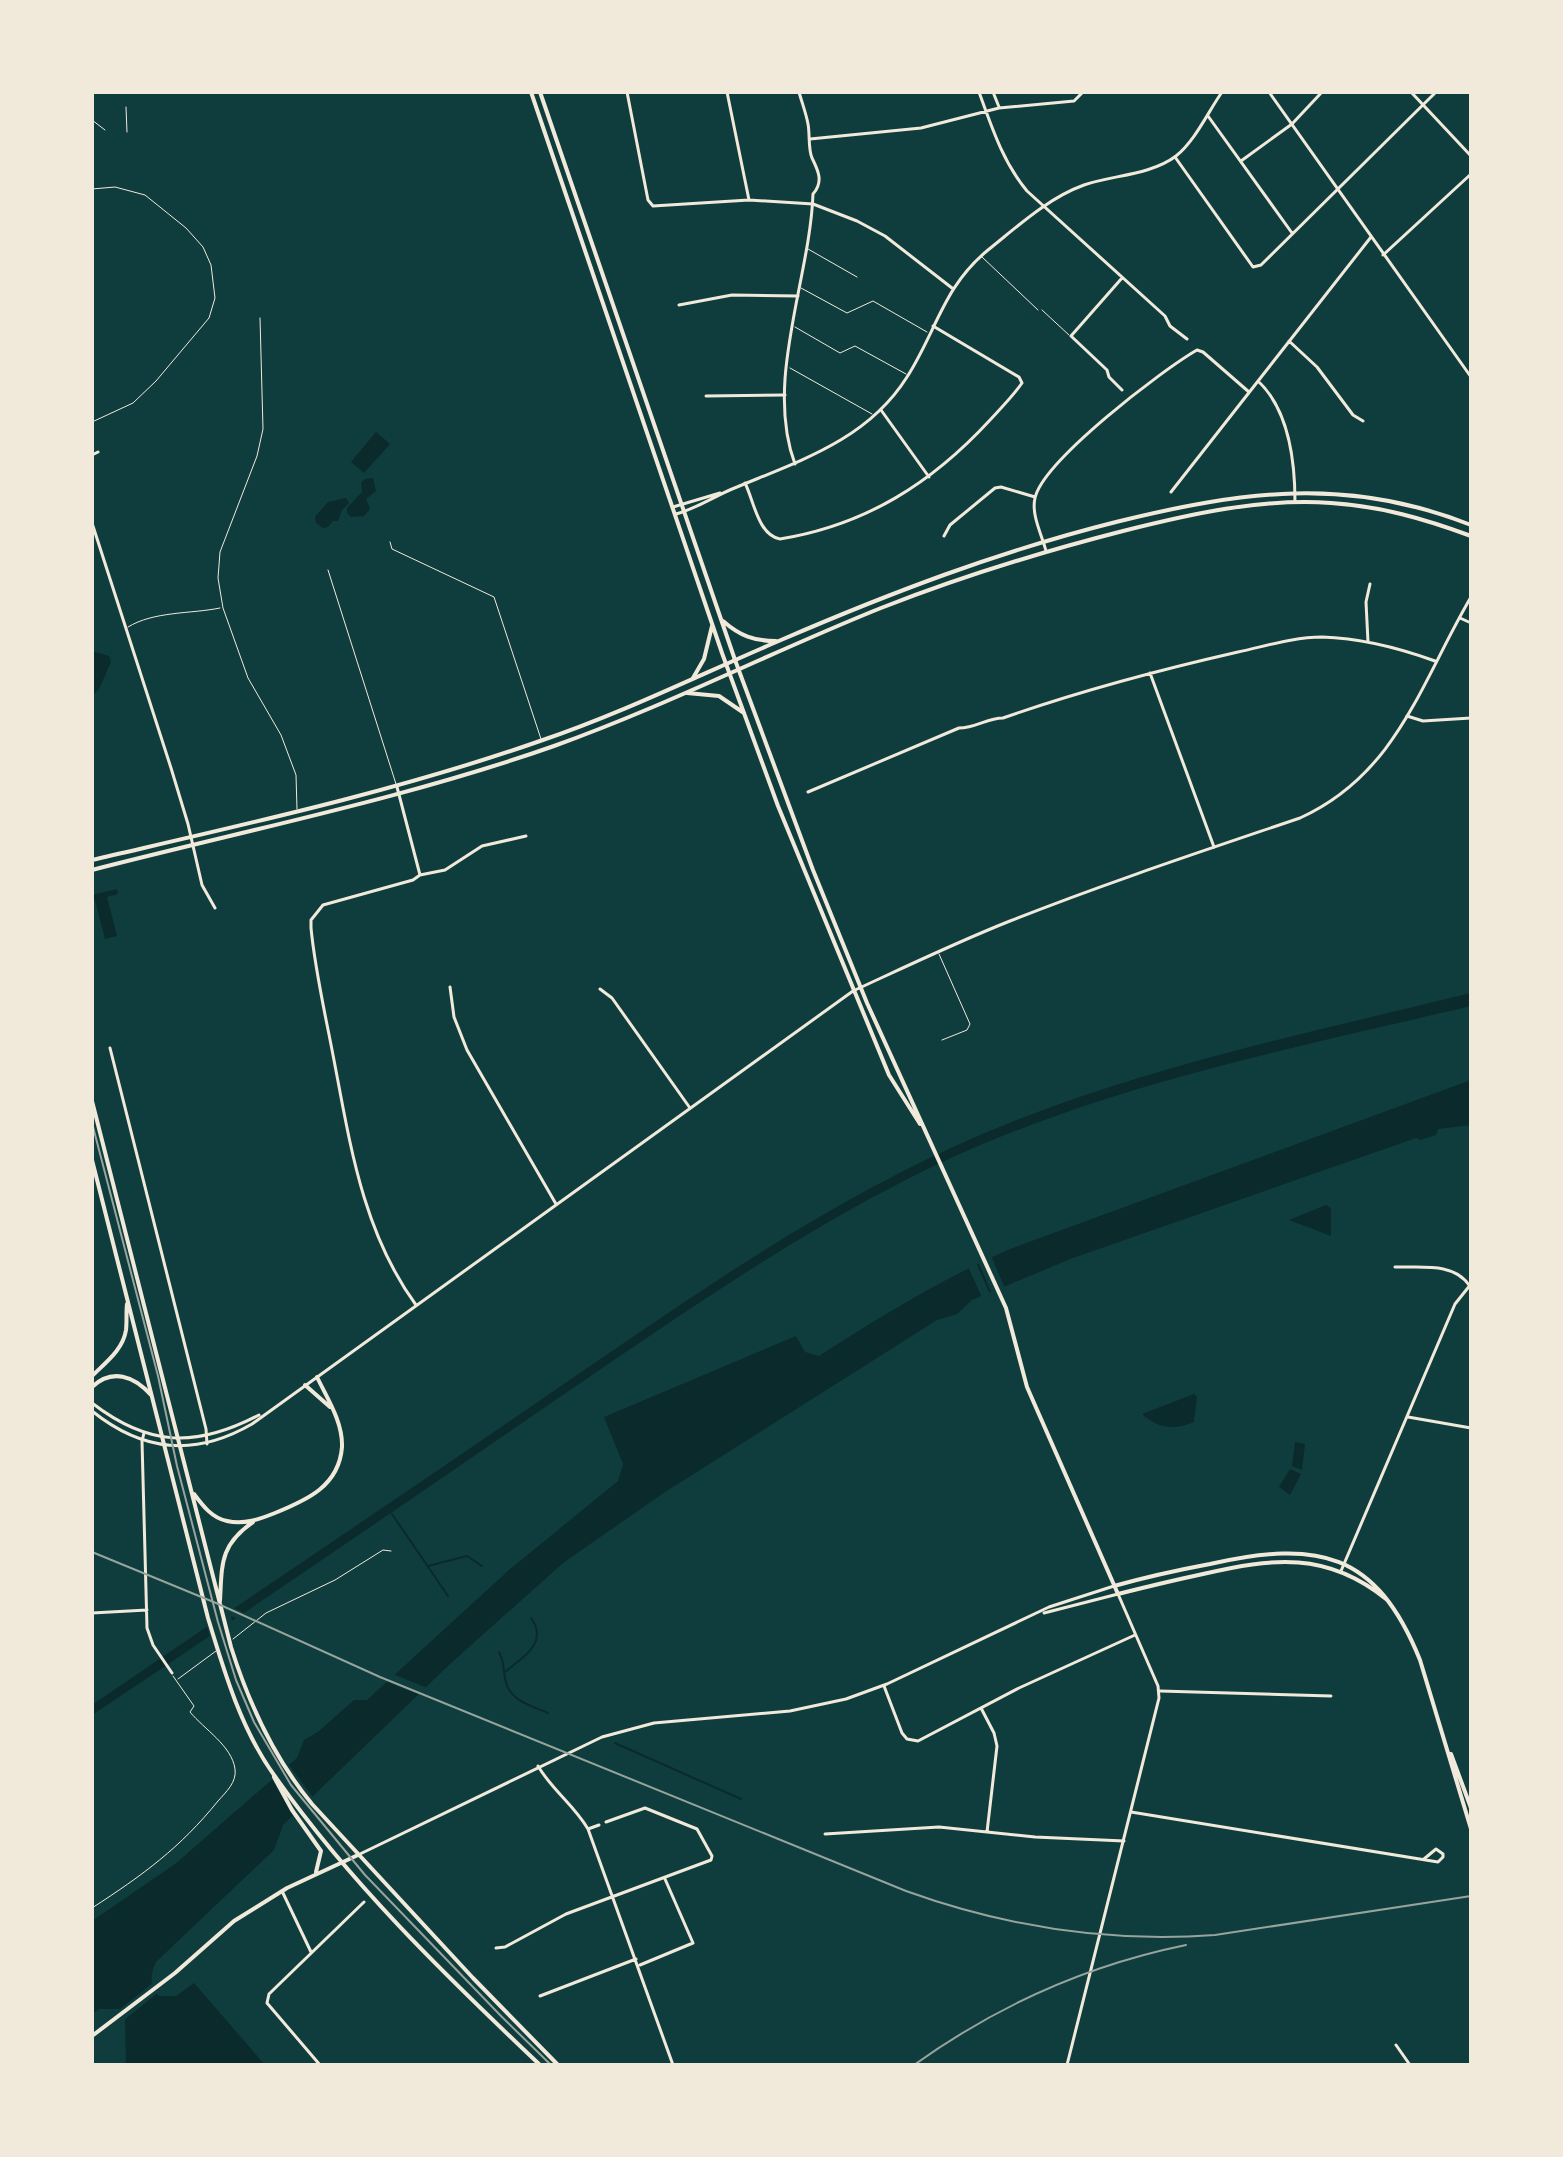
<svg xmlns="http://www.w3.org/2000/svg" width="1563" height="2157" viewBox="0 0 1563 2157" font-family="Helvetica,sans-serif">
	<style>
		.water { fill: #0a2a2b }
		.pier { fill: #0f3d3e }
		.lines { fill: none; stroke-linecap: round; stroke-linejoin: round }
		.stream { stroke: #0a2a2b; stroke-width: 2 }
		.service { stroke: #f1e9da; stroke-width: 1 }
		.minor { stroke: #f1e9da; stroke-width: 3 }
		.tertiary { stroke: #f1e9da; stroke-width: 3 }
		.secondary { stroke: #f1e9da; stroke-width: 4 }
		.primary { stroke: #f1e9da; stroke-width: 4 }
		.tram { stroke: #97a49c; stroke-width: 2 }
		.rail { stroke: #97a49c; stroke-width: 2 }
	</style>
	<rect width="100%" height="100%" fill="#0f3d3e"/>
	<path class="water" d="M376 432 390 444 364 473 351 462Z
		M373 478 376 491 366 499 370 509 364 516 351 517 347 513V508L362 492 361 483 365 479Z
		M346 498 349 503 342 510 338 521H333L328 527 323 528 316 523 315 517 328 502Z
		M92 651 109 656 111 662 99 689 92 696Z
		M117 889 118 894 107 897 117 936 105 939 95 900H92V895Z
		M1471 993V1006C1289 1049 1105 1085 936 1165 800 1230 678 1317 554 1401 400 1507 248 1611 92 1715V1705C241 1603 392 1502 542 1399 686 1301 824 1201 987 1132 1142 1067 1308 1033 1471 993Z
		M1471 1080V1125L1438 1129 1436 1135 1420 1140 1416 1138 1073 1258 972 1300 957 1314 937 1320 665 1492 563 1563 450 1664 283 1825 274 1850 156 1962C150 1976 149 1984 159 1996H176L194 1983 265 2065H126L125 2018 119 2009H99L92 2014V1921L175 1864 297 1758 304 1740 318 1732 354 1700H367L509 1570 618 1481 623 1464 604 1417 796 1336 805 1352 819 1356C881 1316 942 1279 1010 1249Z
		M1326 1205 1331 1208V1236L1289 1220Z
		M1194 1394 1197 1397 1194 1422C1175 1430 1158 1429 1142 1414Z
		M1295 1442 1305 1444 1302 1470 1292 1466Z
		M1290 1469 1301 1474 1290 1495 1279 1487Z"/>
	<path class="pier" d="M990 1253 1006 1291 993 1296 977 1259Z
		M975 1260 991 1297 983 1300 967 1264Z
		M229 1606 249 1615 241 1620 231 1616 233 1626 211 1641 206 1623Z
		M391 1673 395 1675 430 1689 422 1696 383 1680Z
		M287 1762 315 1800 295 1819 270 1776Z
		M154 1982 160 1991 122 2022 115 2013Z"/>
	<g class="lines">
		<path class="stream" d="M392 1514 448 1596
			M428 1566 467 1556 482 1566
			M499 1652C504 1661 503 1668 505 1678 508 1700 529 1705 548 1713
			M505 1672C523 1657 549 1643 531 1618
			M615 1743 741 1799"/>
		<path class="service" d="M126 107 127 132
			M92 120 105 130
			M92 189 115 187 145 195 186 228 203 247 211 265 215 298 209 318 156 381 133 403 92 422
			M808 249 857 277
			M982 257 1038 310
			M801 288 847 313 873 301 927 332
			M1042 310 1069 335
			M260 318 263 429 257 456 220 552 218 578 223 608 248 678 281 735 296 775 297 809
			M795 327 840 353 855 346 906 374
			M790 368 872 414
			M390 542 392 549 494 597 541 739
			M328 570 396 784
			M128 627C154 611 191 614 220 608
			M939 954 970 1024 967 1030 942 1040
			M233 1639 266 1613 335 1580 383 1550 391 1551
			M178 1679 216 1651
			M92 1908C143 1875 180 1848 218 1801 226 1792 237 1782 235 1769 232 1746 204 1729 190 1712L194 1706 173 1676"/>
		<path class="minor" d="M627 92 648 200 653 206 749 200 813 204 857 221 885 236 952 288
			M727 92 749 200
			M979 92C992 128 1003 162 1027 191L1165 316 1170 326 1187 339
			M993 92 999 107
			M1411 92 1471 156
			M1208 116 1292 233
			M810 139 921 128 999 108 1074 101 1083 92
			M1175 157 1253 267 1261 265 1436 92
			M1241 161 1292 124 1322 92
			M1383 255 1471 174
			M1122 278 1071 336 1107 370 1109 377 1122 390
			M679 305 732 295 798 296
			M1289 341 1317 367 1353 415 1363 421
			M1258 381C1289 410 1295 462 1295 502
			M706 396 785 395
			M881 410 929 477
			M92 455 98 452
			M745 483C754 501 758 535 780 539 866 525 932 483 990 420 1001 408 1013 396 1022 383L1019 377 933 326
			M1171 492 1371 237
			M92 523 171 768 188 824 202 885 215 908
			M944 536 950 525 995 488 1001 487 1035 497
			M1046 551C1042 535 1031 515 1035 498 1043 461 1162 370 1197 350L1203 352 1249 392
			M1460 618 1471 623
			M1368 642 1366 602 1370 584
			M1150 673 1214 847
			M1407 716 1423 721 1471 718
			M397 787 420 875 413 880 323 905 311 920V928C315 970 325 1013 333 1055 350 1143 362 1231 416 1305
			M808 792 959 728C976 728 987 718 1003 718 1080 691 1159 670 1238 652 1266 646 1294 637 1322 637 1361 638 1399 648 1435 661
			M420 875 445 870 482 846 526 836
			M450 987 454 1017 467 1050 556 1204
			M600 989 612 998 690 1108
			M110 1048 206 1429 207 1444
			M1395 1267C1421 1268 1453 1262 1469 1285
			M1408 1417 1471 1428
			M144 1433 142 1441 147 1628 153 1645 172 1673
			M1341 1571 1455 1304 1471 1284
			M92 1613 147 1610
			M884 1686 902 1733 907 1739 918 1741 1019 1688 1135 1635
			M1160 1691 1331 1696
			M981 1708 994 1733 997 1746 987 1832
			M538 1766C552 1790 574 1805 588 1829L673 2065
			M1131 1812 1438 1862 1443 1857V1854L1436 1849 1424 1859
			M588 1829 599 1825
			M825 1834 939 1827 1035 1837 1124 1841
			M282 1891 311 1952
			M496 1948 505 1947 566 1914 711 1860 712 1856 697 1829 645 1808 606 1822
			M640 1965 693 1943 665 1879
			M540 1996 636 1959
			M1396 2045 1410 2065
			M320 2065 267 2003 269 1994 364 1902"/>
		<path class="tertiary" d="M1269 92 1471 377
			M795 464C764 381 810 279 813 194 824 182 818 170 812 158 808 149 810 134 808 124 806 113 802 103 799 92
			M673 507 720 493
			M676 514C698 508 716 495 737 487 802 460 868 439 907 377 937 330 943 287 988 250 1018 226 1048 198 1084 185 1113 175 1151 175 1176 156 1195 141 1208 112 1222 92
			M92 1403C149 1447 196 1448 259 1415
			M92 1411C143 1452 195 1457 252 1424L853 991C905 967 957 942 1010 921 1106 883 1203 851 1300 818 1397 774 1421 682 1471 597
			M1044 1613 1118 1594 1158 1686 1159 1698 1067 2065
			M360 1854 602 1737 654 1723 790 1711 846 1699 887 1684 1049 1607 1114 1586"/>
		<path class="secondary" d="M531 92 722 653 778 806 889 1075 920 1124
			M540 92 735 660 813 870 867 1003 1006 1308 1027 1387 1118 1594C1146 1587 1175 1580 1203 1574 1272 1558 1327 1551 1386 1599
			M723 621C740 636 754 641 776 641
			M693 678 704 659 712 626
			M687 693 719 696 744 713
			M1114 1586C1146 1577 1178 1570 1210 1564 1318 1540 1376 1551 1420 1660L1471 1829
			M1451 1754 1471 1808
			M274 1777 292 1810 321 1851 316 1872
			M92 2036 175 1973 234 1921 287 1888 358 1855"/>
		<path class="primary" d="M92 860C242 825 394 792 540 741 623 713 701 674 781 640 890 593 1000 551 1116 522 1242 491 1347 476 1471 525
			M92 870C247 830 403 799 554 746 666 706 771 652 881 608 960 577 1041 552 1123 531 1190 514 1261 498 1331 503 1380 506 1425 519 1471 536
			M92 1101 231 1647C249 1704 273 1757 312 1804L473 1978 558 2065
			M92 1160 208 1618C224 1671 241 1729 274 1775 349 1882 445 1975 540 2065
			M92 1376C105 1363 123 1350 126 1330 127 1321 126 1312 127 1304
			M305 1385 330 1407
			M92 1387C112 1368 134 1376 151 1395
			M194 1494C203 1506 212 1518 227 1521 244 1525 260 1519 275 1513 307 1500 339 1486 342 1447 343 1422 327 1398 317 1377
			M220 1601C222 1563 220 1545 253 1522"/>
		<path class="tram" d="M92 1123 158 1376 177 1466 218 1622 236 1680 254 1722 291 1785 365 1875 501 2016 551 2065"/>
		<path class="rail" d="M92 1552 216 1603 380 1677 906 1891C1006 1927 1109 1943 1215 1935L1471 1896
			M914 2065C995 2007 1088 1965 1186 1945"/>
	</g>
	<rect width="1563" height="2157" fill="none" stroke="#f1e9da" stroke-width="188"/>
</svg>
